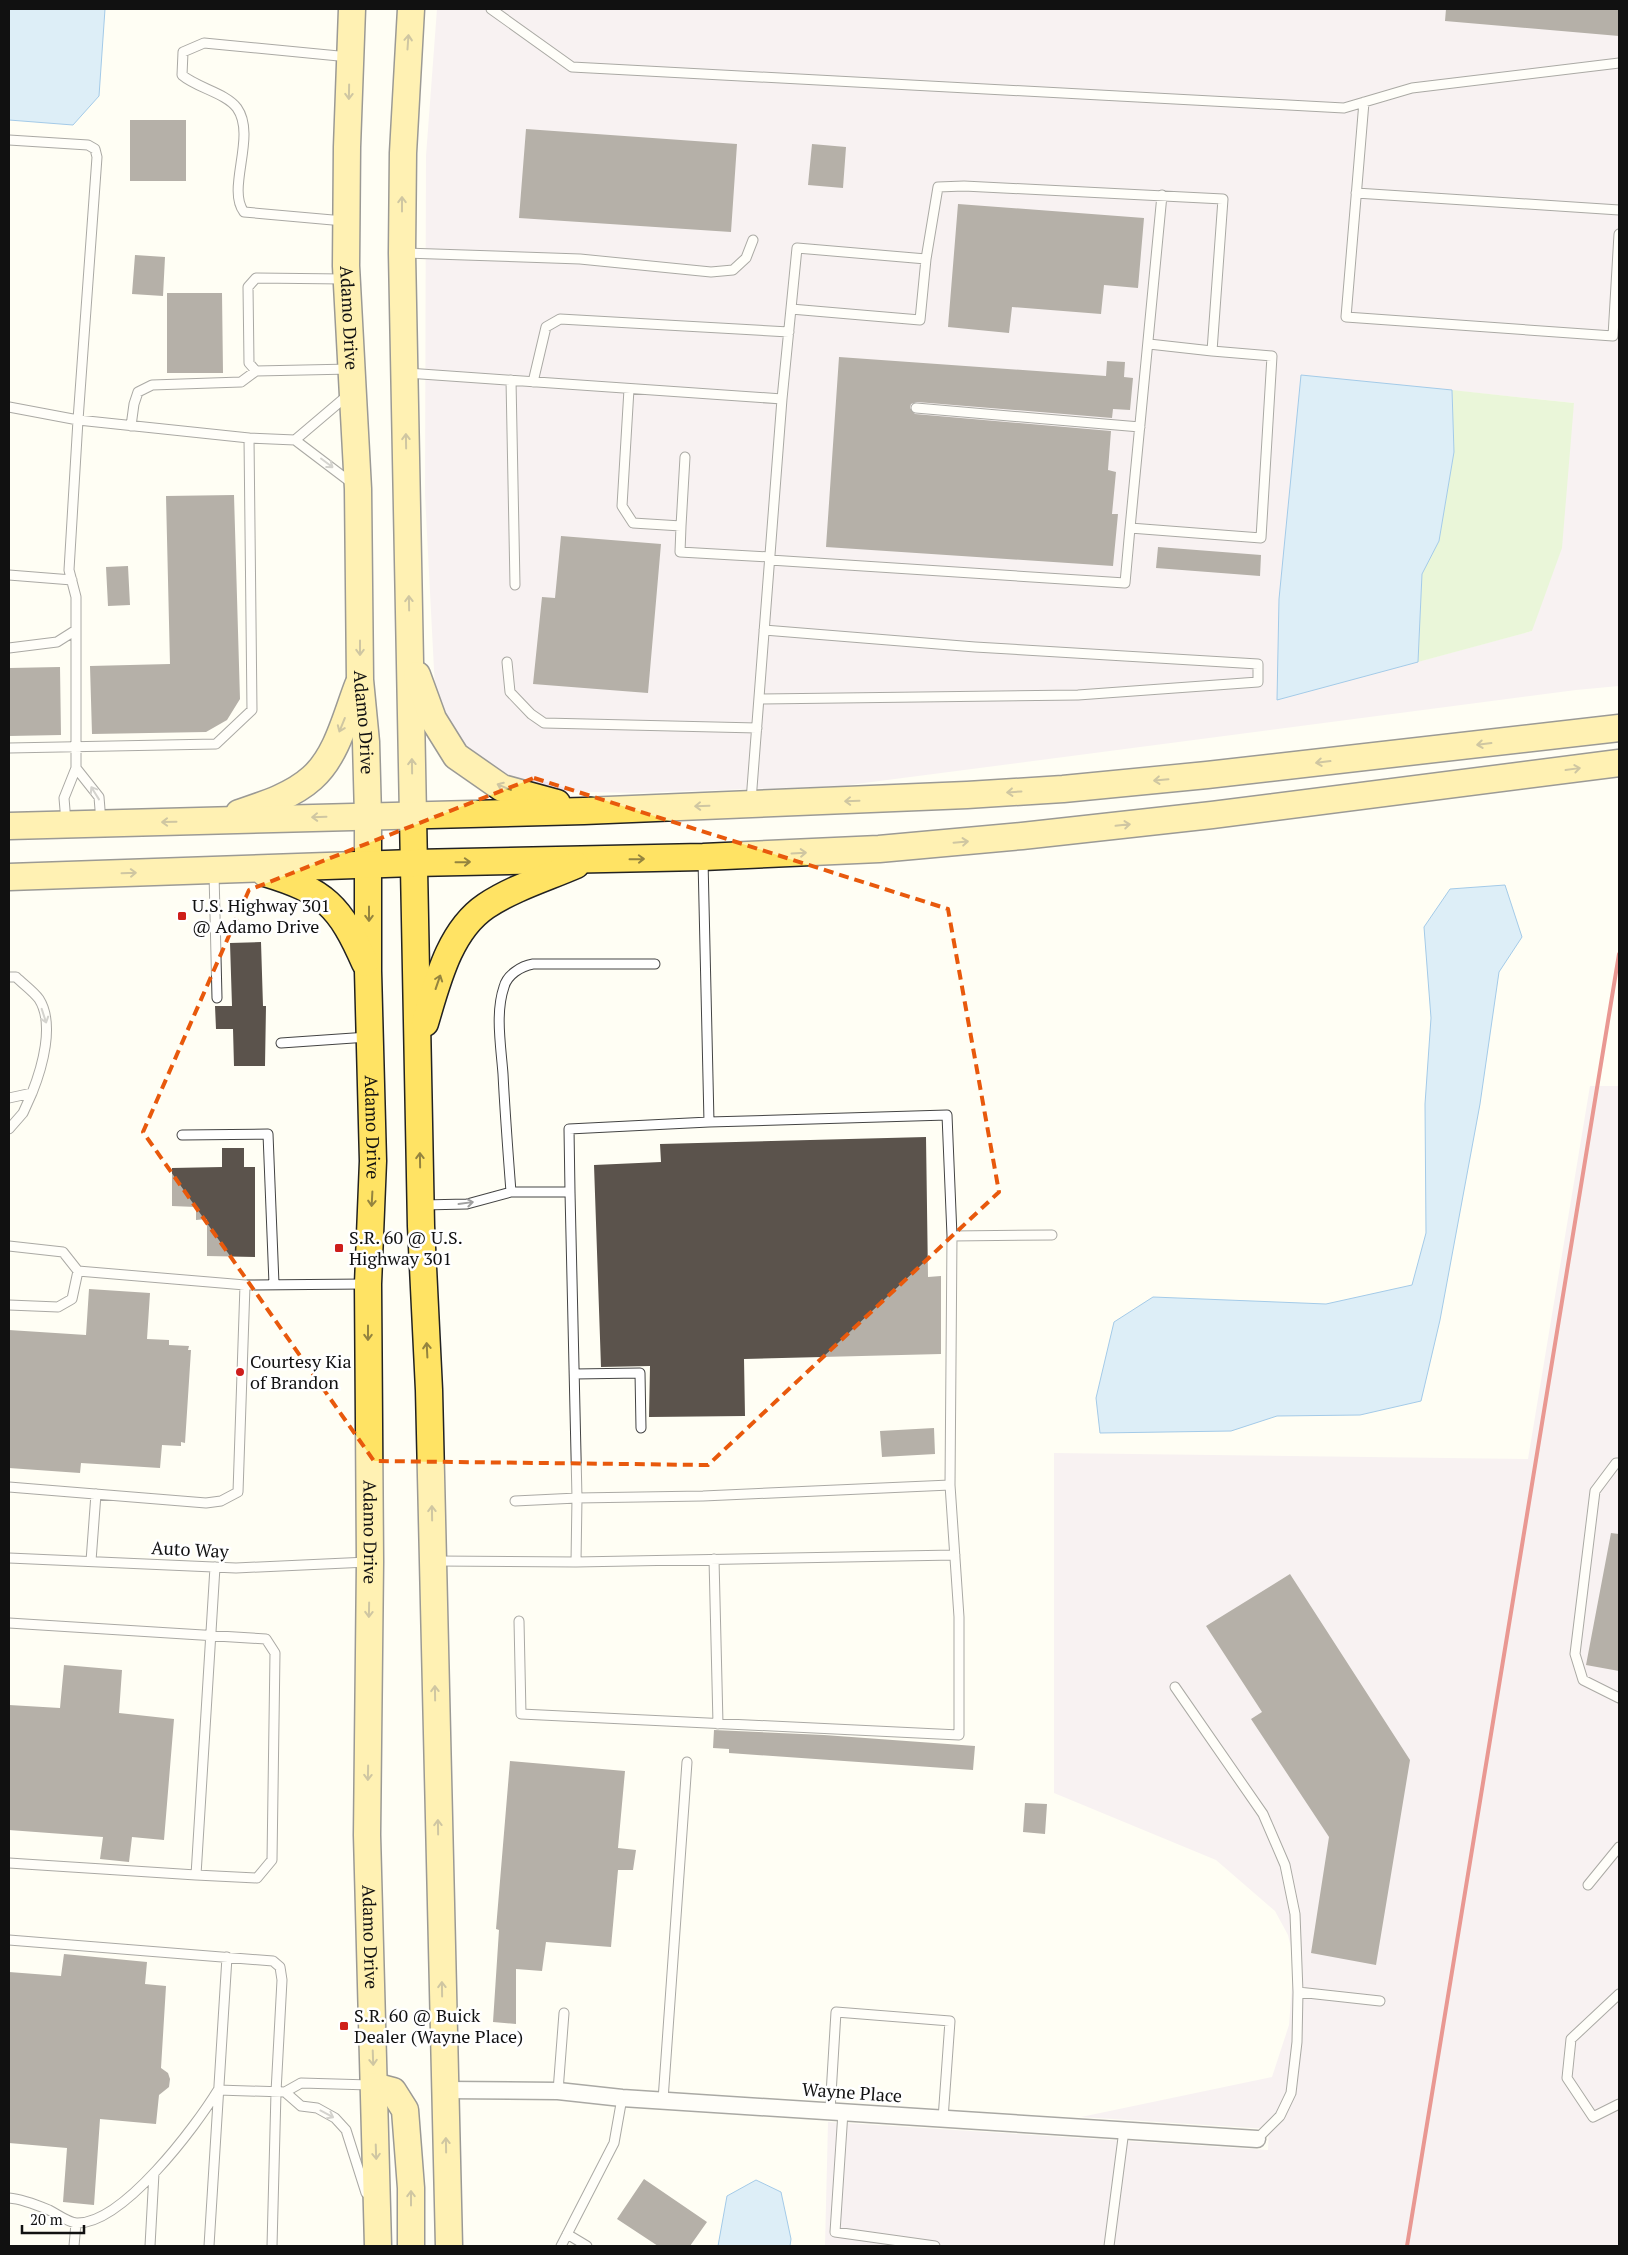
<svg xmlns="http://www.w3.org/2000/svg" width="1628" height="2255" viewBox="0 0 1628 2255" font-family="'PT Serif',serif">
	<style>
		.industrial { fill: #efe5ef; fill-rule: evenodd }
		.green { fill: #d1eeb9 }
		.water { fill: #b4dcfb; stroke: #358dd9 }
		.building { fill: #5b534c }
		.lines { fill: none; stroke-linecap: round; stroke-linejoin: round }
		.service-casing { stroke: #444; stroke-width: 11 }
		.minor-casing { stroke: #444; stroke-width: 19 }
		.primary-casing { stroke: #222; stroke-width: 29 }
		.service { stroke: #fff; stroke-width: 9 }
		.minor { stroke: #fff; stroke-width: 16 }
		.primary { stroke: #ffe364; stroke-width: 26 }
		.rail { stroke: #ce1e1b; stroke-width: 4 }
		.oneway { stroke: #94843f }
		.oneway2 { stroke: #a0a0a0 }
		.marked { fill: none; stroke: #e8590c; stroke-width: 4; stroke-dasharray: 10 6; stroke-linejoin: round }
		.poi-dot { fill: #ce1e1b; stroke: #fff; stroke-width: 2 }
		.labels { text-anchor: middle; stroke-width: 5; stroke-linejoin: round; paint-order: stroke }
		.street-label { font-size: 18px; fill: #111; stroke: #fff }
		.poi-label { font-size: 18px; fill: #111; stroke: #fff; text-anchor: start }
	</style>
	<rect width="100%" height="100%" fill="#fffef4"/>
	<path class="industrial" d="M437 9H1619V686L1576 690 841 786 634 793 554 791 507 778 465 749 445 715 435 689 425 495 426 156ZM1301 375 1574 403 1532 631 1277 700Z
		M1590 1086H1619V2246H825L828 2122 1268 2150 1269 2129 1081 2117 1272 2077 1289 2025 1294 1960 1288 1935 1275 1911 1216 1860 1054 1793V1453L1528 1459Z"/>
	<path class="green" d="M1452 390 1574 403 1562 548 1532 631 1418 662 1422 574 1439 541 1454 452Z"/>
	<path class="water" d="M9 9H105L99 96 73 125 9 120Z
		M1301 375 1452 390 1454 452 1439 541 1422 574 1418 662 1277 700 1279 599Z
		M1505 885 1522 937 1499 972 1480 1104 1440 1320 1421 1401 1360 1415 1277 1416 1231 1431 1100 1433 1096 1398 1114 1322 1153 1297 1326 1304 1412 1285 1426 1233 1425 1104 1431 1018 1424 927 1450 889Z
		M756 2180 781 2192 791 2239 790 2246H718L727 2196Z"/>
	<path class="building" d="M1446 9H1619V36L1445 21Z
		M130 120H186V181H130Z
		M526 129 737 144 731 232 519 218Z
		M812 144 846 147 843 188 808 185Z
		M958 204 1144 218 1138 288 1104 285 1101 314 1012 307 1009 333 948 327Z
		M135 255 165 257 163 296 132 294Z
		M167 293H222L223 373H167Z
		M839 357 1106 376 1107 361 1125 362 1124 377 1133 378 1130 410 1113 409 1112 418 917 402 911 404 910 408 915 414 1111 431 1108 470 1116 472 1112 514H1118L1113 566 826 547Z
		M234 495 240 699 227 720 206 732 92 734 90 666 170 664 166 496Z
		M561 536 661 544 648 693 533 684 542 597 555 598Z
		M1158 547 1261 555 1260 576 1156 568Z
		M128 566 130 605 108 606 106 567Z
		M60 667 61 735 9 736V668Z
		M261 942 263 1006H266L265 1066H234L233 1029H216L215 1006H232L230 943Z
		M926 1137 928 1277 941 1276V1354L744 1359 745 1416 649 1417 650 1366 601 1367 594 1165 661 1162 660 1144Z
		M222 1148H244V1167H255V1257L207 1256V1219L196 1220V1207L172 1206V1168L222 1167Z
		M89 1289 150 1293 147 1339 169 1340V1345L189 1346 188 1350H191L185 1443 181 1442V1446L162 1445 160 1468 81 1463 80 1473 9 1468V1330L86 1335Z
		M934 1428 935 1454 882 1457 880 1431Z
		M1611 1533 1619 1534V1671L1586 1665Z
		M1290 1574 1410 1760 1376 1965 1311 1953 1329 1837 1251 1719 1262 1712 1206 1626Z
		M64 1665 122 1670 119 1713 174 1719 164 1840 132 1837 129 1862 100 1859 103 1837 9 1830V1705L60 1708Z
		M714 1730 824 1735 975 1746 973 1770 729 1753V1749L713 1748Z
		M510 1761 625 1771 618 1848 636 1850 633 1870H618L611 1947 546 1942 542 1971 516 1969V2024L493 2022 499 1930 496 1929Z
		M1025 1803 1047 1804 1045 1834 1023 1832Z
		M64 1954 147 1962 145 1984 166 1986 161 2068 168 2073 170 2079 169 2087 159 2095 156 2124 100 2119 94 2205 63 2202 67 2148 9 2143V1972L61 1976Z
		M644 2179 707 2222 690 2246H658L617 2219Z"/>
	<g class="lines">
		<defs>
			<path id="service" d="M491 9 572 67 1344 108 1412 88 1619 63
				M1364 102 1346 317 1613 336 1619 234
				M9 140 88 145 95 149 97 157 78 420 9 407
				M1356 193 1619 210
				M344 221 244 212C226 189 257 136 237 108 226 93 197 88 182 75L183 52 204 43 349 57
				M405 253 580 259 711 272 733 270 746 258 753 240
				M344 279 256 278 248 287 249 363 256 371 351 369
				M791 309 920 320 926 259
				M1149 344 1212 351
				M407 373 782 399 751 801
				M511 380 515 585
				M533 382 546 327 560 319 789 332
				M629 389 622 506 633 523 681 526 680 552 770 557
				M782 399 797 248 926 259 938 187 964 186 1223 199 1212 351 1272 356 1261 538 1130 528 1162 195
				M916 408 1140 427
				M131 426 134 404 138 392 152 385 241 382 256 371
				M295 440 348 395
				M681 526 685 457
				M770 560 1125 583 1130 528
				M9 575 72 580
				M9 648 57 642 76 630
				M507 662 510 692 531 714 544 723 757 728
				M759 699 1078 695 1258 682V664L975 647 764 630
				M9 748 216 744 252 710 249 438 295 440 353 484
				M76 768 99 797 101 822
				M66 822 64 798 76 768V597L69 570 78 420 249 438
				M703 860 709 1122 947 1115 952 1236 1052 1235
				M214 873 217 998
				M9 977H16C23 984 33 991 39 999 55 1024 42 1068 32 1093L9 1098
				M281 1043 368 1037
				M9 1129 23 1113 32 1093
				M182 1135 268 1134 274 1284
				M511 1192C508 1153 505 1114 503 1074 501 1047 495 1013 504 987 507 975 521 966 533 964H655
				M423 1205 467 1204 511 1192H570L569 1129 709 1122
				M9 1246 63 1252 78 1271 245 1285 365 1284
				M9 1305 58 1307 72 1299 78 1271
				M575 1374 640 1373 641 1428
				M1619 1463H1616L1595 1491 1575 1654 1583 1680 1619 1698
				M9 1487 206 1503 221 1501 238 1492 245 1285
				M515 1501 577 1498 570 1192
				M9 1558 236 1568 368 1562
				M714 1559 718 1724
				M91 1561 96 1494
				M436 1561 576 1562 577 1498 703 1496 950 1485
				M576 1562 955 1555
				M519 1621 521 1714 959 1735V1617L950 1485 952 1236
				M9 1623 266 1639 275 1653 272 1860 257 1878 196 1875
				M1175 1687 1263 1814 1285 1865 1295 1914 1298 1992 1297 2042 1291 2093 1280 2116 1257 2139
				M9 1863 196 1875 215 1567
				M1588 1885 1619 1847
				M9 1940 273 1961 280 1967 282 1980 276 2092 272 2246
				M1298 1992 1380 2001
				M1619 1994 1571 2039 1567 2078 1593 2117 1619 2104
				M558 2091 564 2013
				M285 2092 301 2106 317 2108 335 2118 346 2130 366 2193
				M663 2100 687 1762
				M830 2111 836 2012 950 2021 943 2119
				M843 2112 835 2232 935 2246
				M9 2198C22 2199 37 2205 49 2210 57 2214 69 2223 77 2223 123 2224 196 2126 218 2090L285 2092 301 2083 370 2085
				M567 2234 587 2246
				M74 2246 76 2223
				M150 2246 154 2173
				M209 2246 227 1957
				M561 2246 614 2143 622 2098
				M1109 2246 1124 2130"/>
			<path id="minor" d="M445 2090 558 2091 622 2098 1257 2139"/>
			<g id="primary">
				<path id="s1" d="M352 9 347 147 346 266 358 489 360 680 366 742 368 816V971L373 1161 368 1284 370 1562 367 1835 378 2246"/>
				<path d="M411 9 403 153 402 253 421 1226 429 1390 449 2246"/>
				<path d="M417 675 433 719 456 756 502 788 557 803"/>
				<path d="M239 813C263 805 292 796 312 778 337 756 346 716 358 685"/>
				<path d="M9 826 584 811 967 795 1063 789 1207 775 1619 728"/>
				<path d="M265 873C325 891 340 906 365 963"/>
				<path d="M9 877 414 863 703 857 879 849 1022 836 1212 815 1619 763"/>
				<path d="M425 1023C437 983 449 931 486 906 513 888 546 878 576 865"/>
				<path d="M374 2086 393 2091 405 2110 411 2188V2246"/>
			</g>
		</defs>
		<use href="#service" class="service-casing"/>
		<use href="#minor" class="minor-casing"/>
		<use href="#primary" class="primary-casing"/>
		<use href="#service" class="service"/>
		<use href="#minor" class="minor"/>
		<use href="#primary" class="primary"/>
		<path class="rail" d="M1407 2246 1619 954"/>
	</g>
	<defs><path id="oneway-shaft" d="M-6 0H5M1.5-3L5.5 0L1.5 3" fill="none" stroke-width="1.6" stroke-linecap="round" stroke-linejoin="round" transform="scale(1.25)"/></defs>
	<g class="oneway">
		<use href="#oneway-shaft" transform="translate(408 42) rotate(-86)"/>
		<use href="#oneway-shaft" transform="translate(349 92) rotate(91)"/>
		<use href="#oneway-shaft" transform="translate(402 204) rotate(-90)"/>
		<use href="#oneway-shaft" transform="translate(406 441) rotate(-91)"/>
		<use href="#oneway-shaft" transform="translate(409 603) rotate(-91)"/>
		<use href="#oneway-shaft" transform="translate(360 648) rotate(90)"/>
		<use href="#oneway-shaft" transform="translate(342 725) rotate(112)"/>
		<use href="#oneway-shaft" transform="translate(1484 744) rotate(173)"/>
		<use href="#oneway-shaft" transform="translate(1323 762) rotate(173)"/>
		<use href="#oneway-shaft" transform="translate(412 766) rotate(-91)"/>
		<use href="#oneway-shaft" transform="translate(1573 769) rotate(-8)"/>
		<use href="#oneway-shaft" transform="translate(1161 780) rotate(175)"/>
		<use href="#oneway-shaft" transform="translate(504 787) rotate(-157)"/>
		<use href="#oneway-shaft" transform="translate(1014 792) rotate(176)"/>
		<use href="#oneway-shaft" transform="translate(852 801) rotate(178)"/>
		<use href="#oneway-shaft" transform="translate(702 806) rotate(178)"/>
		<use href="#oneway-shaft" transform="translate(319 817) rotate(178)"/>
		<use href="#oneway-shaft" transform="translate(169 822) rotate(179)"/>
		<use href="#oneway-shaft" transform="translate(1123 825) rotate(-6)"/>
		<use href="#oneway-shaft" transform="translate(961 842) rotate(-5)"/>
		<use href="#oneway-shaft" transform="translate(799 853) rotate(-3)"/>
		<use href="#oneway-shaft" transform="translate(637 859) rotate(-1)"/>
		<use href="#oneway-shaft" transform="translate(463 862) rotate(-1)"/>
		<use href="#oneway-shaft" transform="translate(129 873) rotate(-2)"/>
		<use href="#oneway-shaft" transform="translate(369 914) rotate(90)"/>
		<use href="#oneway-shaft" transform="translate(438 982) rotate(-71)"/>
		<use href="#oneway-shaft" transform="translate(420 1160) rotate(-91)"/>
		<use href="#oneway-shaft" transform="translate(372 1199) rotate(93)"/>
		<use href="#oneway-shaft" transform="translate(368 1333) rotate(90)"/>
		<use href="#oneway-shaft" transform="translate(427 1350) rotate(-93)"/>
		<use href="#oneway-shaft" transform="translate(432 1513) rotate(-91)"/>
		<use href="#oneway-shaft" transform="translate(369 1610) rotate(91)"/>
		<use href="#oneway-shaft" transform="translate(435 1693) rotate(-91)"/>
		<use href="#oneway-shaft" transform="translate(368 1773) rotate(91)"/>
		<use href="#oneway-shaft" transform="translate(438 1827) rotate(-91)"/>
		<use href="#oneway-shaft" transform="translate(442 1989) rotate(-91)"/>
		<use href="#oneway-shaft" transform="translate(373 2058) rotate(88)"/>
		<use href="#oneway-shaft" transform="translate(446 2145) rotate(-91)"/>
		<use href="#oneway-shaft" transform="translate(376 2152) rotate(88)"/>
		<use href="#oneway-shaft" transform="translate(411 2198) rotate(-90)"/>
	</g>
	<g class="oneway2">
		<use href="#oneway-shaft" transform="translate(327 463) rotate(37)"/>
		<use href="#oneway-shaft" transform="translate(95 793) rotate(-122)"/>
		<use href="#oneway-shaft" transform="translate(44 1016) rotate(72)"/>
		<use href="#oneway-shaft" transform="translate(466 1203) rotate(-8)"/>
		<use href="#oneway-shaft" transform="translate(327 2114) rotate(28)"/>
	</g>
	<path d="M0 0H1628V2255H0ZM534 778 948 909 999 1192 708 1465 374 1461 143 1132 249 890Z" fill="#fffef4" fill-opacity=".55" fill-rule="evenodd"/>
	<path class="marked" d="M534 778 948 909 999 1192 708 1465 374 1461 143 1132 249 890Z"/>
	<g class="poi-dot">
		<rect x="177" y="911" width="10" height="10" rx="2.5"/>
		<rect x="334" y="1243" width="10" height="10" rx="2.5"/>
		<circle cx="240" cy="1372" r="5"/>
		<rect x="339" y="2021" width="10" height="10" rx="2.5"/>
	</g>
	<g class="labels">
		<g class="street-label">
			<text dy="6" stroke="none"><textPath href="#s1" startOffset="309">Adamo Drive</textPath></text>
			<text dy="6" stroke="none"><textPath href="#s1" startOffset="714">Adamo Drive</textPath></text>
			<text dy="6" stroke="none"><textPath href="#s1" startOffset="1119">Adamo Drive</textPath></text>
			<text dy="6" stroke="none"><textPath href="#s1" startOffset="1524">Adamo Drive</textPath></text>
			<text transform="translate(190 1550) rotate(3)" y="6">Auto Way</text>
			<text dy="6" stroke="none"><textPath href="#s1" startOffset="1929">Adamo Drive</textPath></text>
			<text transform="translate(852 2093) rotate(4)" y="6">Wayne Place</text>
		</g>
		<g class="poi-label">
			<text x="192" y="912">U.S. Highway 301<tspan x="192" dy="21">@ Adamo Drive</tspan></text>
			<text x="349" y="1244">S.R. 60 @ U.S.<tspan x="349" dy="21">Highway 301</tspan></text>
			<text x="250" y="1368">Courtesy Kia<tspan x="250" dy="21">of Brandon</tspan></text>
			<text x="354" y="2022">S.R. 60 @ Buick<tspan x="354" dy="21">Dealer (Wayne Place)</tspan></text>
		</g>
	</g>
	<rect width="1628" height="2255" fill="none" stroke="#111111" stroke-width="20"/>
	<path d="M22 2225v8h62v-8" fill="none" stroke="#111111" stroke-width="2.5"/>
	<text x="30" y="2225" font-size="15" fill="#111111" stroke="#ffffff" stroke-width="4" paint-order="stroke">20 m</text>
</svg>
